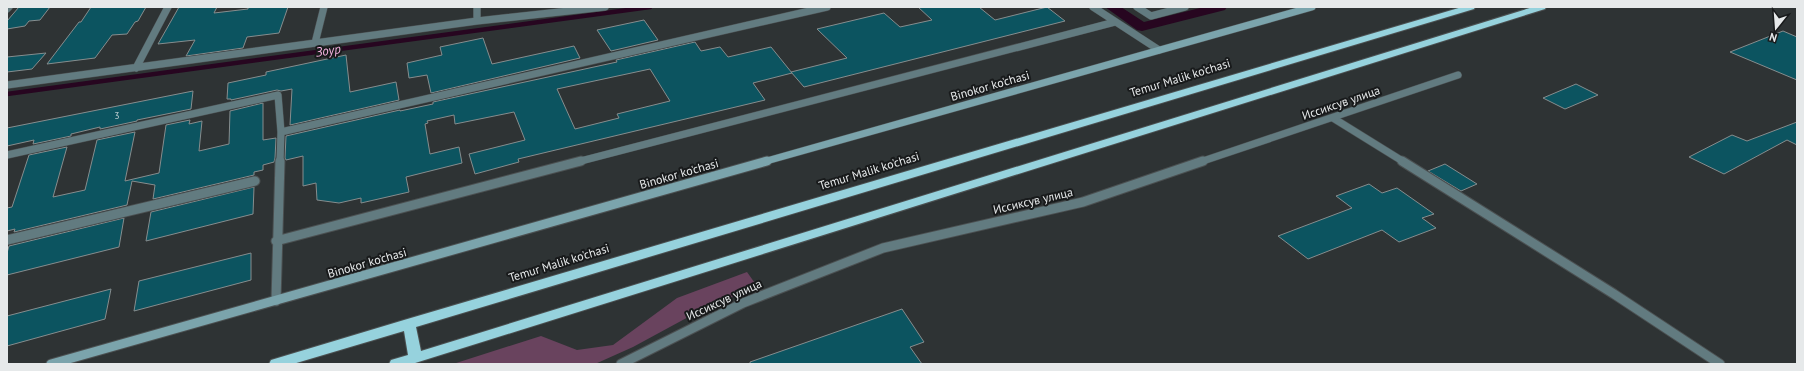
<svg xmlns="http://www.w3.org/2000/svg" width="1804" height="371" viewBox="0 0 1804 371" font-family="'PT Sans',sans-serif">
	<style>
		.green { fill: #69435e }
		.lines { fill: none; stroke-linecap: round; stroke-linejoin: round }
		.stream { stroke: #270620; stroke-width: 4.5 }
		.canal { fill: #270620; fill-rule: evenodd }
		.building { fill: #0c5460; stroke: #868d8e; fill-rule: evenodd }
		.service-far1-casing { stroke: #4b5051; stroke-width: 8 }
		.service-casing { stroke: #4b5051; stroke-width: 11 }
		.minor-far1-casing { stroke: #4b5051; stroke-width: 8 }
		.minor-casing { stroke: #4b5051; stroke-width: 11 }
		.secondary-far1-casing { stroke: #4b5051; stroke-width: 8 }
		.secondary-casing { stroke: #4b5051; stroke-width: 11 }
		.trunk-casing { stroke: #4b5051; stroke-width: 2 }
		.service-far1 { stroke: #627b80; stroke-width: 7 }
		.service { stroke: #627b80; stroke-width: 9 }
		.minor-far1 { stroke: #627b80; stroke-width: 7 }
		.minor { stroke: #627b80; stroke-width: 9 }
		.secondary-far1 { stroke: #7ba4ac; stroke-width: 7 }
		.secondary { stroke: #7ba4ac; stroke-width: 9 }
		.trunk { fill: #96d2dd; fill-rule: evenodd }
		.labels { text-anchor: middle; stroke-width: 4; stroke-linejoin: round; paint-order: stroke }
		.number-label { font-size: 10px; fill: #b0c4c8 }
		.street-label { font-size: 12px; fill: #e6e9ea; stroke: #181a1b }
		.water-label { font-size: 13px; font-style: italic; fill: #f3b1df; stroke: #181a1b }
	</style>
	<rect width="100%" height="100%" fill="#2e3334"/>
	<path class="green" d="M747 272 757 286 692 315 633 347 595 364H453L541 336 577 350 613 345 677 298Z"/>
	<g class="lines">
		<path class="stream" d="M7 94 650 7"/>
		<path class="canal" d="M1105 7H1121L1144 22 1204 7H1227L1225 10 1142 31 1137 30Z"/>
	</g>
	<path class="building" d="M19 7H50L40 20 29 21 25 26 7 29V21Z
		M91 7H146L138 21 135 22 127 34 112 35 95 58 47 64 79 22H81Z
		M179 7H217L214 13 248 9V7H288L279 33 247 37 243 48 186 56 195 40 158 44Z
		M918 7H979L995 20 1047 7 1065 21 804 87 791 72 847 58 817 29 884 13 900 27 932 20Z
		M644 20 658 40 611 51 597 30Z
		M1783 31 1797 37V80L1730 52Z
		M483 38 492 64 574 46 580 58 431 93 427 75 409 78 407 63 442 55 440 47Z
		M695 42 701 51 720 47 728 57 771 47 792 73 753 83 765 100 518 159 519 162 475 174 469 154 525 140 514 112 455 124 454 115 427 121 428 123 425 124 430 154 459 147 462 163 406 177 409 192 361 203V198L339 203 317 200 316 183 303 186V156L286 160 285 158 286 136 400 110V111L433 104V102L617 62 616 60ZM650 69 670 101 617 114 619 118 575 129 557 89Z
		M46 53 32 69 7 72V57Z
		M346 55 350 92 396 82 399 100 290 125 292 89 281 91 277 90 231 100V99H227L228 83 266 75V72Z
		M1576 84 1598 95 1565 109 1543 98Z
		M193 91 191 109 137 120V121L100 129V127L71 134V136L33 144 34 140 7 146V128Z
		M263 103V140L276 138 275 158 274 162 263 165V170L254 172V175L153 199 155 185 132 181 127 205 14 232 15 229 7 231V208L12 207 29 155 67 147 53 197 85 190 97 140 135 132 125 181 159 173 166 125 190 120 189 124 202 121 199 151 229 144 230 111Z
		M1797 122V145L1787 140 1724 174 1689 157 1732 135 1747 141Z
		M1445 164 1477 184 1461 191 1428 171Z
		M1369 184 1382 193 1397 188 1434 214 1422 218 1436 228 1399 242 1382 230 1308 259 1278 236 1352 208 1336 196Z
		M254 187 253 214 146 241 151 212Z
		M124 218 119 247 7 275V253L9 246Z
		M251 253V280L134 311 139 281Z
		M111 289 105 319 7 346V316Z
		M902 309 924 342 910 347 922 364H750V362Z"/>
	<g class="lines">
		<defs>
			<path id="service-far1" d="M1333 118 1404 162"/>
			<path id="service" d="M1402 161 1614 294 1720 364"/>
			<path id="minor-far1" d="M477 7V21
				M1093 7 1159 50
				M1137 7 1151 16 1185 7
				M7 9 9 7
				M315 43 324 7
				M136 68 168 7
				M7 85 477 21 605 7
				M281 132 827 7
				M7 155 278 95 281 132 280 162
				M577 162 1115 22
				M1200 162 1458 75"/>
			<path id="minor" d="M7 240 255 181
				M276 241 581 161
				M276 301 280 161
				M621 364 743 303 883 248 1083 202 1203 161"/>
			<path id="secondary-far1" d="M763 162 1312 7"/>
			<path id="secondary" d="M51 364 767 161"/>
			<path id="trunk" d="M1462 7H1475L1474 9 416 327 421 351 1533 7H1546L1545 9 412 364H389L391 360 408 355 404 331 293 364H269L271 360 404 320Z"/>
		</defs>
		<use href="#service-far1" class="service-far1-casing"/>
		<use href="#service" class="service-casing"/>
		<use href="#minor-far1" class="minor-far1-casing"/>
		<use href="#minor" class="minor-casing"/>
		<use href="#secondary-far1" class="secondary-far1-casing"/>
		<use href="#secondary" class="secondary-casing"/>
		<use href="#trunk" class="trunk-casing"/>
		<use href="#service-far1" class="service-far1"/>
		<use href="#service" class="service"/>
		<use href="#minor-far1" class="minor-far1"/>
		<use href="#minor" class="minor"/>
		<use href="#secondary-far1" class="secondary-far1"/>
		<use href="#secondary" class="secondary"/>
		<use href="#trunk" class="trunk"/>
	</g>
	<g class="labels">
		<g class="number-label">
			<text x="117" y="119">3</text>
		</g>
		<g class="street-label">
			<text transform="translate(1180 78) rotate(-17)" y="4">Temur Malik ko'chasi</text>
			<text transform="translate(990 86) rotate(-16)" y="4">Binokor ko'chasi</text>
			<text transform="translate(1341 103) rotate(-19)" y="4">Иссиксув улица</text>
			<text transform="translate(869 171) rotate(-17)" y="4">Temur Malik ko'chasi</text>
			<text transform="translate(679 174) rotate(-16)" y="4">Binokor ko'chasi</text>
			<text transform="translate(1033 201) rotate(-13)" y="4">Иссиксув улица</text>
			<text transform="translate(367 263) rotate(-16)" y="4">Binokor ko'chasi</text>
			<text transform="translate(559 263) rotate(-17)" y="4">Temur Malik ko'chasi</text>
			<text transform="translate(724 300) rotate(-25)" y="4">Иссиксув улица</text>
		</g>
		<g class="water-label">
			<text transform="translate(328 50) rotate(-8)" y="5">Зоур</text>
		</g>
	</g>
	<rect width="1804" height="371" fill="none" stroke="#e6e9ea" stroke-width="16"/>
	<g transform="translate(1776 28) rotate(197)" stroke="#181a1b" stroke-width="3" paint-order="stroke">
	<path d="M0-3L7 15L0 10L-7 15Z" fill="#e6e9ea"/>
	<text y="-6" font-size="11" font-weight="bold" text-anchor="middle" fill="#e6e9ea">N</text>
	</g>
</svg>
